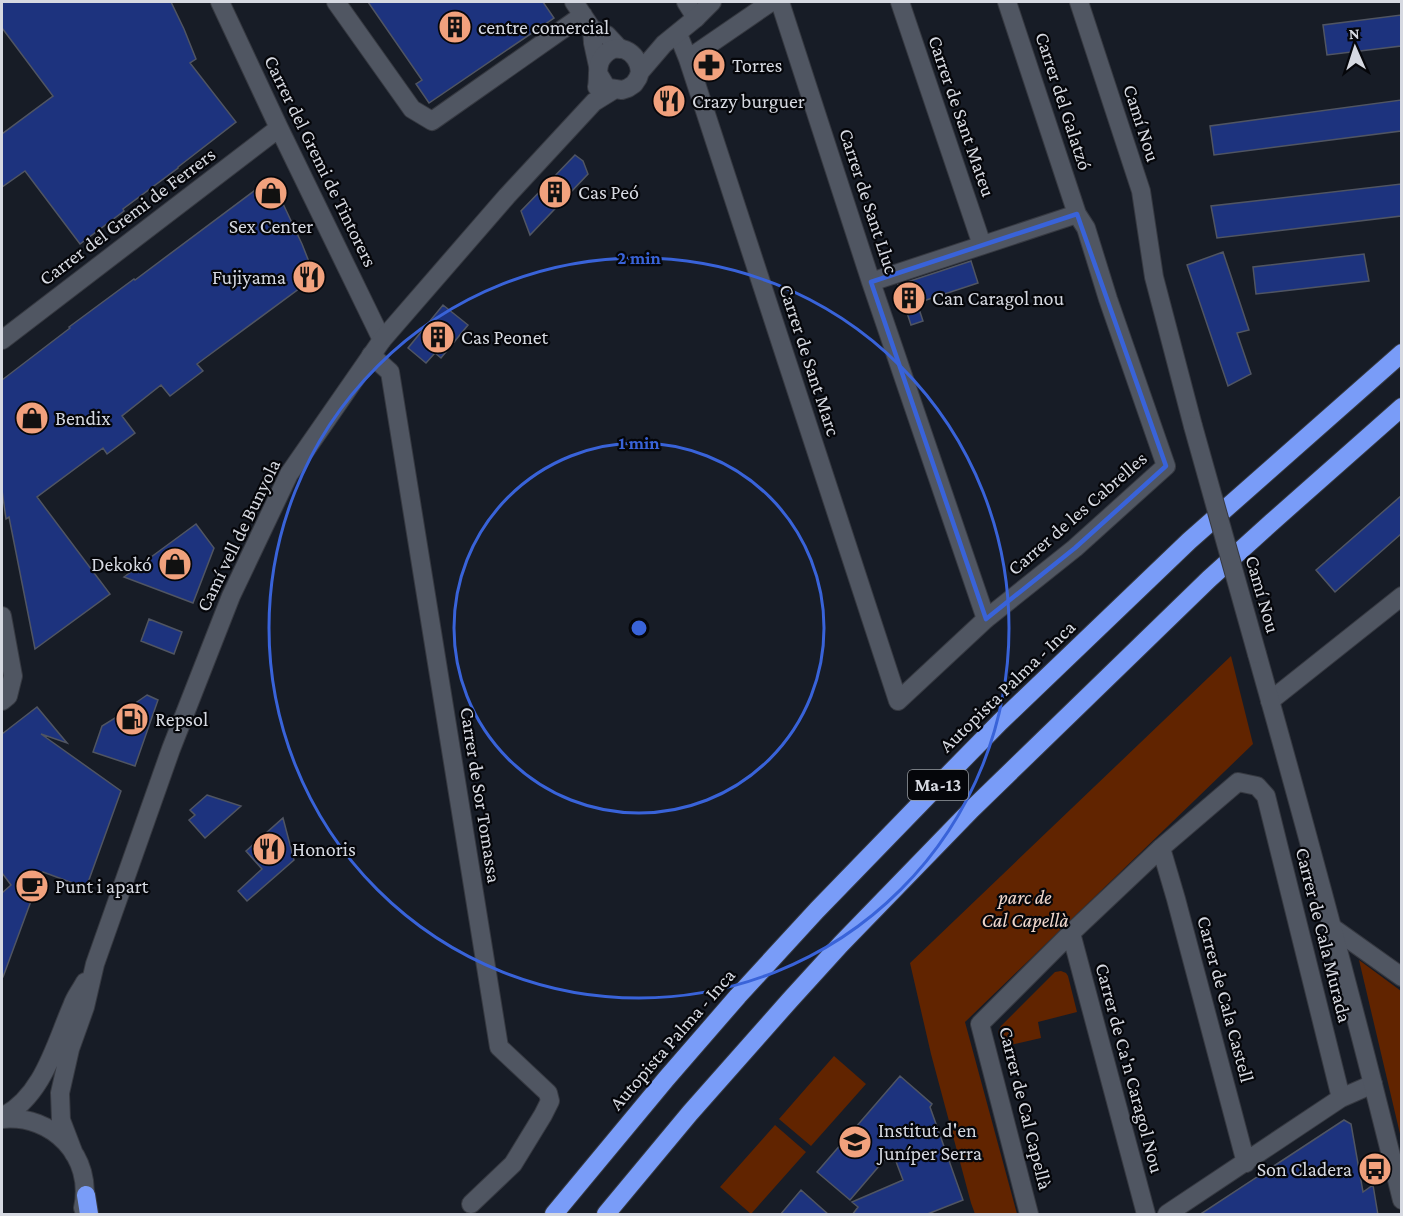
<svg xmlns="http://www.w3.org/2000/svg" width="1403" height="1216" viewBox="0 0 1403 1216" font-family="'Crimson Pro',serif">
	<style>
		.green { fill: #612400 }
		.building { fill: #1d337e; stroke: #505562; stroke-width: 1.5 }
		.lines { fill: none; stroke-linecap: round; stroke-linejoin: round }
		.street-casing { stroke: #363941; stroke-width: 20 }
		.secondary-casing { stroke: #363941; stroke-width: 20 }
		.highway-casing { stroke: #363941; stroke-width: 20 }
		.street { stroke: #505662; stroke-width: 18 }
		.secondary { stroke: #505662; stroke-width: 18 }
		.highway { stroke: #799cf8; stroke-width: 18 }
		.secondary-bridge-casing { stroke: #363941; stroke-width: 20; stroke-linecap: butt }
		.secondary-bridge { stroke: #505662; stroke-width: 18 }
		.marked { fill: none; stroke: #3963d9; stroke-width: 4.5; stroke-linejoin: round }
		.ring { fill: none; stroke: #3963d9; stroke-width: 3 }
		.labels { text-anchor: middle; stroke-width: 4.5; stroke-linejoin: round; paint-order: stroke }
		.shield { fill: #05060a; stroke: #979aa0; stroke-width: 1.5 }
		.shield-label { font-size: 18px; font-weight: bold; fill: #d6d9e1 }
		.poi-label { font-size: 20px; fill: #d6d9e1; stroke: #05060a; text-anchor: start }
		.street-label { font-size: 20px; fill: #d6d9e1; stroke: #05060a }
		.park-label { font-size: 20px; font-style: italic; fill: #f1d8cd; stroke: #05060a }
		.centre { fill: #3963d9; stroke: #05060a; stroke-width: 3 }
		.ring-label { font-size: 18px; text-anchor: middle; font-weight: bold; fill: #3963d9; stroke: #05060a; stroke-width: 4.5; stroke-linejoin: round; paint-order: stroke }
	</style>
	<rect width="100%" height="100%" fill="#171c26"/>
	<path class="green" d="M1231 656 1253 744 965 1022 1017 1214H975L971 1203 931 1054 910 963Z
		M1359 960 1401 991V1138Z
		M1061 971 1066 973 1068 976 1077 1012 1038 1022 1041 1038 1002 1047 998 1032 1001 1026 1055 972Z
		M834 1056 866 1084 811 1146 779 1119Z
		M775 1125 806 1152 751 1214 720 1187Z"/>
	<path class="building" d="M2 2H171L184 29 196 59 190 63 236 122 178 167V168L123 209 124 211 80 244 25 171 2 187V134L53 96 2 28Z
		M368 2H543L554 18 429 103 416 84 422 80Z
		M1401 15V46L1327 55 1323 25Z
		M1401 100V131L1214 155 1210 126Z
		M575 155 583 161 588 174 530 235 521 211Z
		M1401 184V216L1217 238 1211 206Z
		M262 185 277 191 302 244 315 277 197 364 203 371 170 396 161 385 122 416 135 433 107 454 103 448 37 497 110 594 35 649 9 517 6 519 2 490V380L70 328 69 327 134 279 135 280Z
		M1223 252 1249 330 1237 333 1251 374 1228 386 1187 265Z
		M1364 254 1369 281 1256 294 1253 267Z
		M971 261 978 283 917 303 923 321 911 325 898 285Z
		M443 305 468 325 441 358 435 353 426 363 408 348Z
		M1401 496V534L1335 592 1316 570Z
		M196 524 214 548 193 603 124 577Z
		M149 619 182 632 174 654 141 641Z
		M147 695 158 700 135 766 93 752 102 726 120 715 121 713Z
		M37 707 67 743 41 734 121 791 86 888 43 872 38 882 3 977H2V893L11 885 2 873V734Z
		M207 795 241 806 205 838 189 820 195 815 190 810Z
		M283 818 294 860 247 901 238 891 262 869 246 851Z
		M900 1076 932 1104 930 1107 963 1200 925 1215H852L858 1207 852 1202 903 1180 892 1151 850 1200 817 1172Z
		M1344 1120 1351 1124 1363 1192 1373 1185 1378 1215H1199Z
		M801 1190 829 1215H780Z"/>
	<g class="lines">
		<defs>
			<path id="street" d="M220 2 279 128 382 340
				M336 2 412 109 432 121 583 15
				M574 2 592 29 607 35 620 49
				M686 2 696 18
				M780 2 871 282 986 619
				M900 2 982 245
				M592 29 593 43 598 66
				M678 34 688 59 898 701 986 619 1075 548 1166 466 1108 299 1086 228 1077 214 1007 2
				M688 59 771 2
				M871 282 1077 214
				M2 340 279 128
				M371 355 390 372 499 1047 548 1093 550 1101 543 1115 513 1164 471 1204
				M2 616 13 676 8 696 2 701
				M1270 701 1402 596
				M1161 848 1176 899 1246 1163
				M1333 928 1402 977
				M1071 933 1146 1214
				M1029 1214 980 1024 1071 933 1161 848 1238 782 1257 786 1266 796 1341 1098
				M1167 1214 1341 1098 1373 1084"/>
			<path id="secondary" d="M1079 2 1141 191 1154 277 1193 426
				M599 75 605 85 609 88 622 90 628 88 634 84 638 78 640 72 664 44 696 18 712 2
				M597 87C599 77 596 66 602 58 615 39 639 51 640 72
				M1257 654C1308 835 1357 1017 1402 1200
				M2 1117C43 1096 55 1045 72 1006 75 997 81 990 85 982
				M2 1119C53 1114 94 1157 83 1208
				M74 1154 61 1120 60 1093 70 1049 85 1007 95 964 171 749 231 596 289 474 382 340 507 196 594 102 615 89"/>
			<path id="highway" d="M86 1195 89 1214
				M554 1214 666 1079 738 996 817 910 947 776 1000 722 1189 541 1402 353
				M606 1214 690 1113 790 1000 841 944 972 809 1209 579 1272 522 1402 407"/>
		</defs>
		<use href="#street" class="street-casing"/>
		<use href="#secondary" class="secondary-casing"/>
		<use href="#highway" class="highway-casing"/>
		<use href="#street" class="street"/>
		<use href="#secondary" class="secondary"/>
		<use href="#highway" class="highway"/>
		<defs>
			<path id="secondary-bridge" d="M1193 426 1257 654"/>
		</defs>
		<use href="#secondary-bridge" class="secondary-bridge-casing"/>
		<use href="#secondary-bridge" class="secondary-bridge"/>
	</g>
	<path class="marked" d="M1077 214 1166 466 1075 548 986 619 871 282Z"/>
	<g class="ring">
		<circle cx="639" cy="628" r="185"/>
		<circle cx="639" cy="628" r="370"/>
	</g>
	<defs>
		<symbol id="building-disc" viewBox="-11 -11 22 22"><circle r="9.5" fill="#f1a17d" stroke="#05060a"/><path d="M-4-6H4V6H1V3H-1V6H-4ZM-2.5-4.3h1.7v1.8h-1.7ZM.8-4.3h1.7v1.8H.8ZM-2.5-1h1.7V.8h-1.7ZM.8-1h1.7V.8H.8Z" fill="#111"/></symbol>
		<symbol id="pharmacy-disc" viewBox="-11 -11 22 22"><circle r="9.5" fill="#f1a17d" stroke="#05060a"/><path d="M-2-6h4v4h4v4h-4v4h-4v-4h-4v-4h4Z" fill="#111"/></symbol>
		<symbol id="restaurant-disc" viewBox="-11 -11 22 22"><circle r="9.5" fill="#f1a17d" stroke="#05060a"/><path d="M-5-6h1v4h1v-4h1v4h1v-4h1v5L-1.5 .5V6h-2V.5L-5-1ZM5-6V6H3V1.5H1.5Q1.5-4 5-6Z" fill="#111"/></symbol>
		<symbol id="shop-disc" viewBox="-11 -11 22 22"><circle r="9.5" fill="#f1a17d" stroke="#05060a"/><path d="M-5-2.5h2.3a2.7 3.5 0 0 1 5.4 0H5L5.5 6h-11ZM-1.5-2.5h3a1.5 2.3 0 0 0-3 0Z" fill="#111"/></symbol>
		<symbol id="fuel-disc" viewBox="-11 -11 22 22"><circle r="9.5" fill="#f1a17d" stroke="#05060a"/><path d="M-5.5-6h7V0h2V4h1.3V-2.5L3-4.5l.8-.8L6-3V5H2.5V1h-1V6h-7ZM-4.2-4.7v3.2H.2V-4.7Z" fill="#111"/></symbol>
		<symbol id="cafe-disc" viewBox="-11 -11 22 22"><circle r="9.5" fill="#f1a17d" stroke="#05060a"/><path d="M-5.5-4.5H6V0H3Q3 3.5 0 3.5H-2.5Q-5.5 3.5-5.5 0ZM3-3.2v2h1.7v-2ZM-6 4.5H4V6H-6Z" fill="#111"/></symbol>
		<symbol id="school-disc" viewBox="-11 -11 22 22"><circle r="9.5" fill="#f1a17d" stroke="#05060a"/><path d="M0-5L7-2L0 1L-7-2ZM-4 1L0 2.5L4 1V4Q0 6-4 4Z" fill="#111"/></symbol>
		<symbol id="bus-disc" viewBox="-11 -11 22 22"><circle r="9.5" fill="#f1a17d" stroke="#05060a"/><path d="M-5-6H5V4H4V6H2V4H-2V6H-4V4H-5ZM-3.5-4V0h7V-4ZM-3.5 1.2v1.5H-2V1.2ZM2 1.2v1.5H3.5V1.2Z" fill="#111"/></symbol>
	</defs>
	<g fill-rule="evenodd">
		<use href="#building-disc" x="436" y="8" width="38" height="38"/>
		<use href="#pharmacy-disc" x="690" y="46" width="38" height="38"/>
		<use href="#restaurant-disc" x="650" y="82" width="38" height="38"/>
		<use href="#building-disc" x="536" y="173" width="38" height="38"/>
		<use href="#shop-disc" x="252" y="174" width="38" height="38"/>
		<use href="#restaurant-disc" x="290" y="258" width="38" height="38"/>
		<use href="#building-disc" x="890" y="279" width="38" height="38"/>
		<use href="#building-disc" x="419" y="318" width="38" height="38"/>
		<use href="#shop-disc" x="13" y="399" width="38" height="38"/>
		<use href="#shop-disc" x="156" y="545" width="38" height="38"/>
		<use href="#fuel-disc" x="113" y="700" width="38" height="38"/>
		<use href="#restaurant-disc" x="250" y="830" width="38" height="38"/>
		<use href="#cafe-disc" x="13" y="867" width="38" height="38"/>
		<use href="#school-disc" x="836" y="1123" width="38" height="38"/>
		<use href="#bus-disc" x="1356" y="1150" width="38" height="38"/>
	</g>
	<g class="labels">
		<rect class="shield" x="908" y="770" width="60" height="30" rx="4.5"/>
		<g class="shield-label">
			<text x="938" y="791">Ma-13</text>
		</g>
		<g class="poi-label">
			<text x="478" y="34">centre comercial</text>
			<text x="732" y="72">Torres</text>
			<text x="692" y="108">Crazy burguer</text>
			<text x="578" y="199">Cas Peó</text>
			<text x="271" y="233" text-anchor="middle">Sex Center</text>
			<text x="286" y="284" text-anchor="end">Fujiyama</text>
			<text x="932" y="305">Can Caragol nou</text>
			<text x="461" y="344">Cas Peonet</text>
			<text x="55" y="425">Bendix</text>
			<text x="152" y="571" text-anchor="end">Dekokó</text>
			<text x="155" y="726">Repsol</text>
			<text x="292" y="856">Honoris</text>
			<text x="55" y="893">Punt i apart</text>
			<text x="878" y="1137">Institut d'en<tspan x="878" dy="23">Juníper Serra</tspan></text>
			<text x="1352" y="1176" text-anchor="end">Son Cladera</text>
		</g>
		<g class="street-label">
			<text transform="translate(1064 101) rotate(72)" y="7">Carrer del Galatzó</text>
			<text transform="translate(962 116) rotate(71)" y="7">Carrer de Sant Mateu</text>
			<text transform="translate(1142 123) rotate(72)" y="7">Camí Nou</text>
			<text transform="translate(321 161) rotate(64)" y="7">Carrer del Gremi de Tintorers</text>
			<text transform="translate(869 201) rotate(72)" y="7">Carrer de Sant Lluc</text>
			<text transform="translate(127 216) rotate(-37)" y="7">Carrer del Gremi de Ferrers</text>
			<text transform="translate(810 360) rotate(72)" y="7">Carrer de Sant Marc</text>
			<text transform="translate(1077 513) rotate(-41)" y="7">Carrer de les Cabrelles</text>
			<text transform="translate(238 535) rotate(-64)" y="7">Camí vell de Bunyola</text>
			<text transform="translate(1263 594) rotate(74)" y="7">Camí Nou</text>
			<text transform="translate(1007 686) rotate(-44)" y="7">Autopista Palma - Inca</text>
			<text transform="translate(481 795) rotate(81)" y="7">Carrer de Sor Tomassa</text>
			<text transform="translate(1324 935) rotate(76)" y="7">Carrer de Cala Murada</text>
			<text transform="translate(1226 999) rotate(75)" y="7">Carrer de Cala Castell</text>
			<text transform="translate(672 1039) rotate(-49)" y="7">Autopista Palma - Inca</text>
			<text transform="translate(1130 1068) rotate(75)" y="7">Carrer de Ca'n Caragol Nou</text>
			<text transform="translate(1026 1108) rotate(76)" y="7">Carrer de Cal Capellà</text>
		</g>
		<g class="park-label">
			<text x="1025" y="904">parc de<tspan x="1025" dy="23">Cal Capellà</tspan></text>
		</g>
	</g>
	<circle cx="639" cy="628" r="9" class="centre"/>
	<g class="ring-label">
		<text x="639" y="264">2 min</text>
		<text x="639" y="449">1 min</text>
	</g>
	<rect width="1403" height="1216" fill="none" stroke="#d6d9e1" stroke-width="6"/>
	<g transform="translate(1355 48) rotate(357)" stroke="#05060a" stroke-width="4.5" paint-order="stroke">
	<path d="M0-4.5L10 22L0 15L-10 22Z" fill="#d6d9e1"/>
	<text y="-9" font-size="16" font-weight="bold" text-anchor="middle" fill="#d6d9e1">N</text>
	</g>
</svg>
